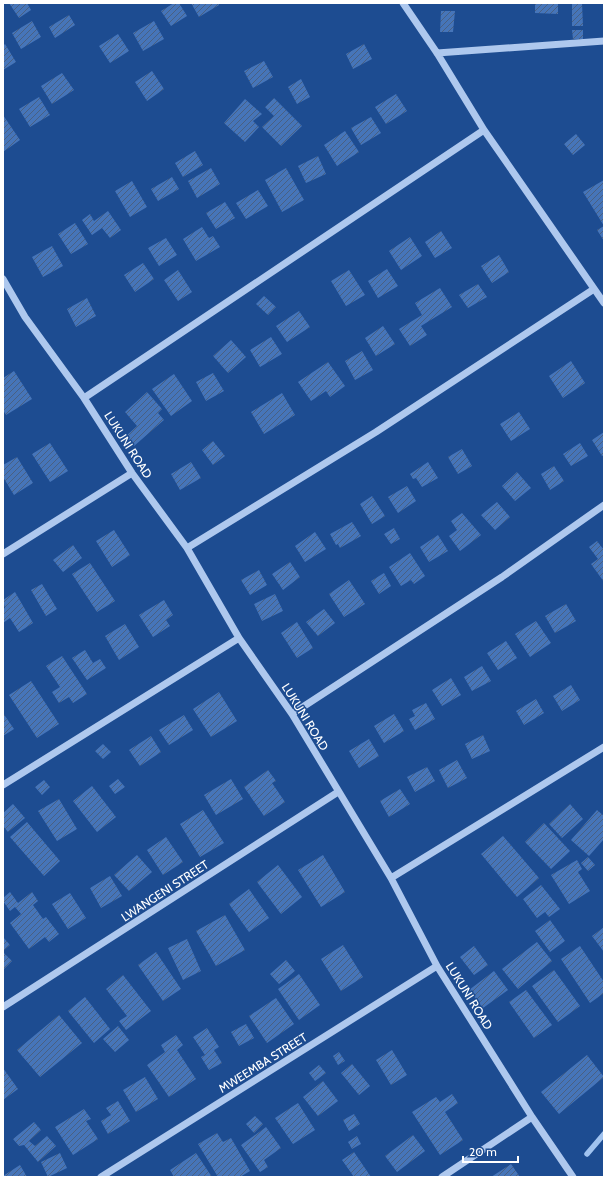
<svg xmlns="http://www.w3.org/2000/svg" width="607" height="1180" viewBox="0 0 607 1180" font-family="Cabin,sans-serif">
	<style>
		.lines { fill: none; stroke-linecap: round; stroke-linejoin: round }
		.stream { stroke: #a1c3ef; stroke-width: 5.5 }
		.building { fill: url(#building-hatch) }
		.minor { stroke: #aec8ee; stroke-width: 7 }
		.labels { text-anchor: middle; stroke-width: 3; stroke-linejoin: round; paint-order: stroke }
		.street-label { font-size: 12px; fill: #fff; stroke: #1d4c91 }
	</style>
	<defs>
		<pattern id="building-hatch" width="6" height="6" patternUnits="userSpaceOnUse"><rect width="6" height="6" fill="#4675b9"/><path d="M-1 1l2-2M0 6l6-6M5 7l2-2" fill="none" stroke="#496082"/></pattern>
	</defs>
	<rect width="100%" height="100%" fill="#1d4c91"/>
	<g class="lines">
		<path class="stream" d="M587 1154 604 1134"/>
	</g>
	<path class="building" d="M9 3H27L31 10 19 18Z
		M174 3H179L187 16 171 26 161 11Z
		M191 3H218L219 5 199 17Z
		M535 3H558V14L535 13Z
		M572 3H582L583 26H572Z
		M441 11H455L453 32H440Z
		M69 15 75 25 55 38 49 27Z
		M32 21 41 37 21 49 12 33Z
		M154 21 164 39 143 51 133 33Z
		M572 30H583V39H573Z
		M118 34 129 51 110 63 99 46Z
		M5 44 16 62 3 70V46Z
		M364 44 372 59 353 69 346 54Z
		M264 61 273 77 253 88 244 71Z
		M152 71 164 89 147 101 135 82Z
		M62 73 74 90 52 104 41 86Z
		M301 79 310 97 297 104 288 87Z
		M396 94 407 111 386 124 375 107Z
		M39 97 50 115 30 127 19 109Z
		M274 98 302 126 281 146 262 127 274 116 265 107Z
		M245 99 262 114 253 121 259 127 245 142 224 123Z
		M3 115 20 140 3 152Z
		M371 117 381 133 361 145 351 128Z
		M345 131 359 152 337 166 324 145Z
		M576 134 585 145 573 155 564 144Z
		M195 151 203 165 183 177 175 163Z
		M318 156 326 174 306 183 298 166Z
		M211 168 220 184 197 198 188 181Z
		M286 168 304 200 282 212 265 180Z
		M172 177 179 189 158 201 151 189Z
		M604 180V241L597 230 604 226 583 192Z
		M132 181 147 207 130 217 115 191Z
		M258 190 268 206 246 219 236 203Z
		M225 202 235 218 216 229 206 213Z
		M108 211 121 230 110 238 102 228 92 235 82 220 90 214 94 221Z
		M75 223 88 244 71 254 58 234Z
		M202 227 209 238 213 236 220 247 196 261 183 239Z
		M441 231 452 248 435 258 425 242Z
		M410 237 422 256 401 270 389 251Z
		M166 238 177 255 159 266 148 248Z
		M52 246 63 266 43 277 32 257Z
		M499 255 509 272 492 283 481 266Z
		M143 263 154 279 135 292 124 275Z
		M387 269 398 286 378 298 368 281Z
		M178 270 192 292 178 301 164 280Z
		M349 270 365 295 346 306 331 281Z
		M478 284 487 297 468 308 459 295Z
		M440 288 452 307 421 326 427 335 410 346 399 329 422 315 415 303Z
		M264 296 276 307 268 315 256 304Z
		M87 298 96 316 76 327 67 309Z
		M299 311 310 327 287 342 276 326Z
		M383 326 395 344 376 356 365 338Z
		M271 337 282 354 260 367 250 350Z
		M231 340 246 357 228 373 213 356Z
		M362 351 373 370 355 380 345 361Z
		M571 361 585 383 563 398 549 376Z
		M328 362 345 386 330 397 326 391 311 401 298 382Z
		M14 371 32 399 6 415 3 410V378Z
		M213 373 224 391 206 401 196 382Z
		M174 374 192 401 171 416 152 389Z
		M147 392 162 409 158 413 164 420 134 446 125 437 137 426 125 412Z
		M282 393 295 415 264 434 251 412Z
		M519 412 530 429 511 441 500 424Z
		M604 432V455L602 456 592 440Z
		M213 441 225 456 213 465 202 450Z
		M50 443 68 471 50 482 32 454Z
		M580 443 588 456 571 466 563 454Z
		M462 449 472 466 458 474 448 457Z
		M17 457 33 483 14 495 3 477V465Z
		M191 462 201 478 180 490 171 474Z
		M428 462 438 478 422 487 416 478 413 479 410 474Z
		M554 466 564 481 550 490 541 474Z
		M517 472 531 488 515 501 502 486Z
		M407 486 416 501 398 513 388 497Z
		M372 496 385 516 372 524 360 504Z
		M497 502 510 517 495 530 481 515Z
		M462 513 481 535 460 551 449 536 457 530 451 521Z
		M352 522 361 536 340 548 338 544 336 545 330 534Z
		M394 528 400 539 391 544 384 534Z
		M114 530 130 555 112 567 96 541Z
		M315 532 326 549 305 562 295 546Z
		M438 535 448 551 429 562 420 547Z
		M597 541 604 550V582L591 564 598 559 589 547Z
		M73 545 82 558 63 572 53 560Z
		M410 553 425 576 414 584 411 580 401 586 389 567Z
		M290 562 300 577 283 590 272 574Z
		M90 563 115 601 97 612 72 574Z
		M259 570 267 585 250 595 241 580Z
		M384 573 391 586 379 594 371 581Z
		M349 580 365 604 344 617 329 594Z
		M42 584 57 609 46 616 31 590Z
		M15 592 33 623 19 632 10 618 3 623V609L5 608 3 600Z
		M275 594 283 611 262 621 254 604Z
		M164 600 173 615 166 620 170 626 153 637 139 615Z
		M566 604 576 621 555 633 545 616Z
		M324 609 335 623 318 636 306 622Z
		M536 621 551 643 530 657 515 634Z
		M297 622 313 648 297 658 281 633Z
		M125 624 139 647 119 660 105 636Z
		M506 641 517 658 498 670 487 653Z
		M85 650 93 663 100 659 106 668 87 680 72 658Z
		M62 656 87 694 73 703 69 697 59 703 52 692 60 687 46 666Z
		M482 666 491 681 472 691 464 677Z
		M451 678 461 695 442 706 432 690Z
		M31 681 59 724 37 738 9 695Z
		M571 685 580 700 562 711 553 696Z
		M219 692 237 721 211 737 193 709Z
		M536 699 544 713 524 725 516 711Z
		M426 703 435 719 415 730 409 719 415 716 412 710Z
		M3 713 14 729 3 736Z
		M394 714 404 731 384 743 374 726Z
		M184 715 193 730 169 745 159 730Z
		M483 735 490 751 472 759 465 744Z
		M151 736 161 752 140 766 129 750Z
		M369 739 379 756 359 768 349 751Z
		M103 744 111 752 103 759 95 751Z
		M457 760 467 778 448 788 439 770Z
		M427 767 435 781 415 792 407 777Z
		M268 770 276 781 272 783 285 802 264 816 244 787Z
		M118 779 125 787 115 794 109 786Z
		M231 779 243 799 216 815 204 795Z
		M44 780 50 787 42 795 35 787Z
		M92 786 116 817 97 832 73 801Z
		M400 789 410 804 389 817 380 801Z
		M59 799 77 829 57 841 38 811Z
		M13 804 25 818 8 832 3 826V813Z
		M570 804 583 819 562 838 549 824Z
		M203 810 224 843 200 857 180 824Z
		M597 810 604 816V839L589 856 571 840Z
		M27 822 60 861 44 876 10 837Z
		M544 823 570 851 551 869 525 842Z
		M503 836 539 878 517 897 481 854Z
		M166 837 183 862 163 875 147 850Z
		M137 855 152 872 129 891 114 875Z
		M323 855 345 892 321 907 298 870Z
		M588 857 595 865 588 871 581 863Z
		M577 860 582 869 578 872 590 891 569 904 551 875Z
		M278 865 302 897 281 914 257 882Z
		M110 876 122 896 101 908 90 888Z
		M541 885 560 909 549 917 545 912 537 918 523 899Z
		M249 889 269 918 249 932 229 904Z
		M10 892 18 903 32 892 38 901 33 905 43 919 46 917 59 934 49 942 45 937 29 949 10 923 21 914 15 907 10 911 3 901V898Z
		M70 893 86 918 68 929 52 904Z
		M225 915 245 950 216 966 196 931Z
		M550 920 565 941 550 952 535 931Z
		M604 927V952L592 936Z
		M3 937 10 945 3 951Z
		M187 939 201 971 183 980 168 948Z
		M537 942 552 961 518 989 502 969Z
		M343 945 363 977 341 991 321 959Z
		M474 946 488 965 474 975 460 957Z
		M580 946 604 982V993L590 1003 561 959Z
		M3 952 12 961 3 970Z
		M156 952 181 989 163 1001 138 965Z
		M286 960 295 971 279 984 270 974Z
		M554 970 580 1006 558 1022 532 986Z
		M494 971 508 990 483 1008 469 990Z
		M299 974 320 1005 299 1020 278 989Z
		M123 975 151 1011 126 1030 119 1021 127 1016 106 989Z
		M526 990 552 1025 534 1038 509 1002Z
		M85 997 110 1029 94 1043 68 1011Z
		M276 998 294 1024 267 1043 249 1016Z
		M59 1015 82 1043 40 1077 17 1050Z
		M246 1024 254 1038 239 1046 231 1032Z
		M118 1026 129 1040 115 1052 103 1039Z
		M207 1028 219 1047 214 1050 222 1063 209 1070 201 1057 205 1055 193 1037Z
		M176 1035 183 1045 177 1050 196 1079 169 1097 147 1065 165 1052 161 1045Z
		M392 1050 407 1075 391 1085 376 1060Z
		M339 1052 345 1061 338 1065 333 1056Z
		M587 1055 604 1077 559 1114 541 1092Z
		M352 1064 370 1086 359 1095 341 1073Z
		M319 1065 326 1073 315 1081 309 1073Z
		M3 1068 18 1089 3 1100Z
		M145 1077 158 1099 136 1112 123 1090Z
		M323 1081 338 1101 318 1116 303 1097Z
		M452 1094 458 1103 445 1112 463 1140 440 1155 412 1112 436 1097 440 1102Z
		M118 1101 130 1121 108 1134 101 1121 111 1115 106 1108Z
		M298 1103 315 1130 293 1144 275 1118Z
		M84 1109 91 1119 86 1121 98 1139 73 1155 55 1127Z
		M354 1114 360 1124 349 1131 343 1120Z
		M255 1116 263 1124 254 1133 246 1124Z
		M34 1122 41 1130 29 1141 35 1146 47 1136 56 1146 38 1162 24 1145 19 1146 13 1139Z
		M266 1127 281 1148 264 1160 268 1167 260 1172 241 1145Z
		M217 1133 223 1142 231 1138 250 1171 240 1177H218L198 1144Z
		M413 1135 425 1151 397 1172 385 1156Z
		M357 1136 361 1144 352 1149 348 1142Z
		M354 1152 371 1177H354L342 1160Z
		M60 1153 67 1168 48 1177 41 1162Z
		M196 1153 212 1177H174L170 1170Z
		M511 1164 520 1177H491Z
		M20 1165 27 1177H3V1176Z"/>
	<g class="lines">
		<path class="minor" d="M403 3 437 53 484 130 604 303
			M437 53 604 41
			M3 279 25 317 84 398 132 473 187 548 239 638 292 714 391 878 437 966 532 1117 573 1177
			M84 398 484 130
			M187 548 376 432 594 289
			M3 554 132 473
			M292 714 502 577 604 505
			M3 785 239 638
			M391 878 604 747
			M3 1007 338 792
			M101 1177 437 966
			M442 1177 532 1117"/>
	</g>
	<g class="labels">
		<g class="street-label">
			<text transform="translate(128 445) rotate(57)" y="4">LUKUNI ROAD</text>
			<text transform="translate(305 717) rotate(58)" y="4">LUKUNI ROAD</text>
			<text transform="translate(165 891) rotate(-33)" y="4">LWANGENI STREET</text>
			<text transform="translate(469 996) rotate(58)" y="4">LUKUNI ROAD</text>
			<text transform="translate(263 1063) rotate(-32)" y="4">MWEEMBA STREET</text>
		</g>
	</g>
	<rect width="607" height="1180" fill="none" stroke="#ffffff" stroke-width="8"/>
	<path d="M463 1156v6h55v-6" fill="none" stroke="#ffffff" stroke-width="2"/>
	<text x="469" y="1156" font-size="12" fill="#ffffff" stroke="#1d4c91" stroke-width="3" paint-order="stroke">20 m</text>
</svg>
